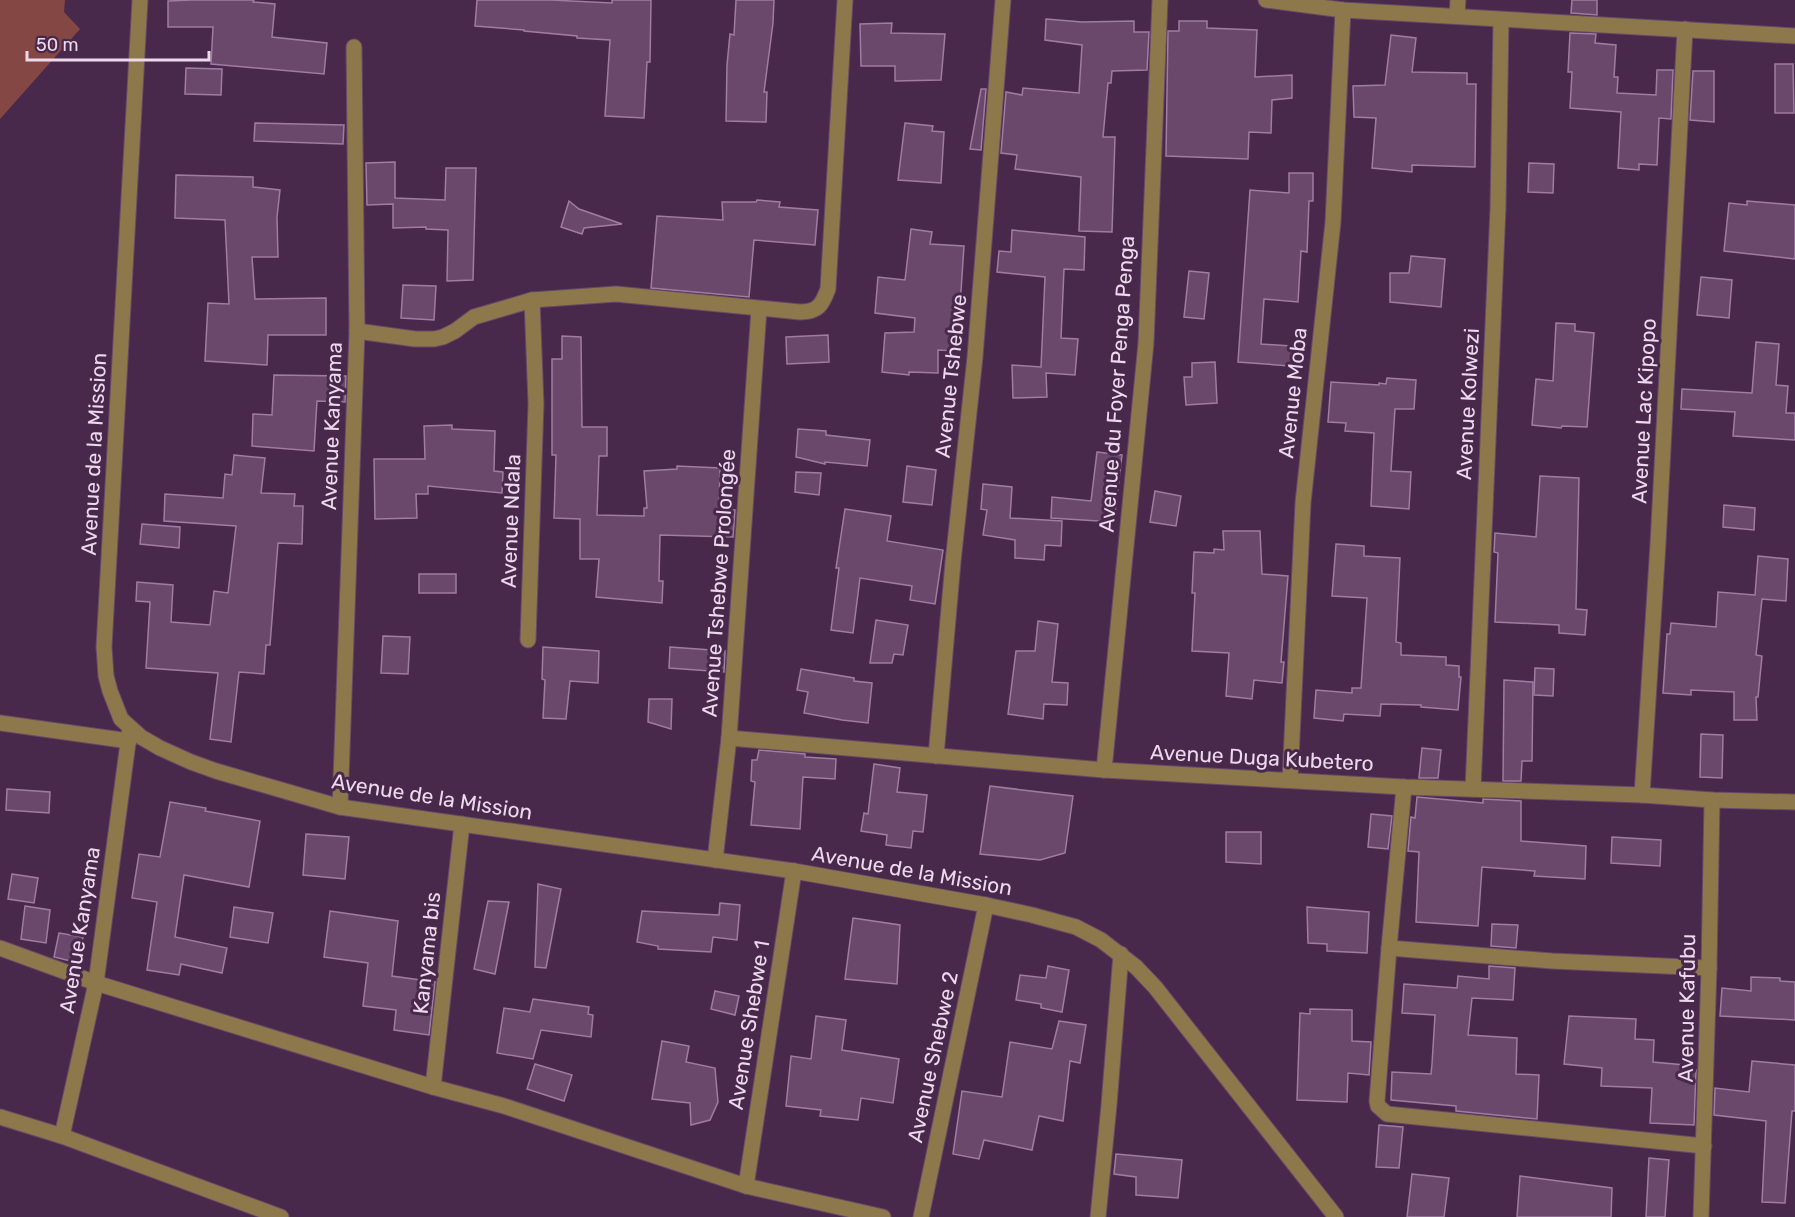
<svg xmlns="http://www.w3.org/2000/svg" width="1795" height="1217" viewBox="0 0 1795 1217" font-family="Rubik,sans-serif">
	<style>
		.green { fill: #854743 }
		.building { fill: #6a486c; stroke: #a07ba2; stroke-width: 1.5 }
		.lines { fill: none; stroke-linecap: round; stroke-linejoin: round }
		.minor-casing { stroke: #674968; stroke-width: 17 }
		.minor { stroke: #8d784b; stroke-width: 15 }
		.labels { text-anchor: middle; stroke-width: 6; stroke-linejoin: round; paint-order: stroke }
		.street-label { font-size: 21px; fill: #edd9ee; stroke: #49294b }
	</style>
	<rect width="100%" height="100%" fill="#49294b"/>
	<polygon class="green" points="0,0 65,0 64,12 80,29 0,119"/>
	<g class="building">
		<polygon points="192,0 254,0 253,2 275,4 272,37 327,43 324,74 211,64 213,27 168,27 168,1"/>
		<polygon points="477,0 551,0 612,3 612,0 651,0 650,62 647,62 644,118 605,116 610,40 577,38 577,36 524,31 524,30 475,26"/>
		<polygon points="736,0 774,0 773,23 764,92 767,92 766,122 726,121 727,65 730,34 734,35"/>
		<polygon points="1572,0 1597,0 1597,15 1571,13"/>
		<polygon points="1046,19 1082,22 1134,21 1134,32 1149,32 1147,70 1112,71 1111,83 1108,83 1103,137 1115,137 1112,232 1079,231 1081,177 1015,169 1017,155 1001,153 1006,92 1022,95 1023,88 1079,93 1082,45 1045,40"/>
		<polygon points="1179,21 1207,21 1207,28 1257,30 1255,77 1292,75 1292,98 1272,100 1271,133 1249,132 1248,159 1166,156 1168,31 1179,31"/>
		<polygon points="892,23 891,33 945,34 941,80 895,81 895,66 861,66 860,24"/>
		<polygon points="1570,33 1596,34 1595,43 1616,45 1614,77 1618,77 1617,93 1656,95 1657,70 1673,70 1671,119 1659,118 1657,165 1639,164 1639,170 1618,168 1621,112 1570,108 1572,72 1568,72"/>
		<polygon points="1391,35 1416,38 1412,72 1467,73 1467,84 1476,84 1475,167 1412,165 1412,172 1372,168 1376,118 1354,117 1353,86 1385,85"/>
		<polygon points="1775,64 1793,64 1794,113 1775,113"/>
		<polygon points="186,68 222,69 221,95 185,94"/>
		<polygon points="1693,71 1714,71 1714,122 1690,120"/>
		<polygon points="981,89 986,89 981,150 970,149"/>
		<polygon points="255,123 344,125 343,144 254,141"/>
		<polygon points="905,123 933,126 932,131 944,132 941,183 898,180"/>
		<polygon points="395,162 395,198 445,200 446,168 476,168 473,280 447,281 448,230 426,229 426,227 393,228 393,204 367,205 366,163"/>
		<polygon points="1529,163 1554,164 1553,193 1528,192"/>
		<polygon points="1289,173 1313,173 1313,201 1309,201 1307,252 1301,251 1298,302 1264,299 1261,344 1305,347 1303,367 1238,362 1250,190 1289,193"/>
		<polygon points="176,175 253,177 253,187 280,190 277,217 278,257 252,257 255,299 326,298 326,335 268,335 267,365 205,361 208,303 229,304 225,220 175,218"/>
		<polygon points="757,200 780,202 779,207 818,210 815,245 754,240 749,297 651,288 657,216 723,220 722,202 756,202"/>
		<polygon points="569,201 579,209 622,224 584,228 582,234 561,227"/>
		<polygon points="1747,201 1795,205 1795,259 1724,251 1729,203 1747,205"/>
		<polygon points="911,229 932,232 930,244 964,246 957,351 938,350 938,373 909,372 909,375 882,372 885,333 914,332 915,318 875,313 878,277 905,280"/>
		<polygon points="1012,230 1085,237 1084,270 1064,269 1061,338 1078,339 1075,375 1046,373 1047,397 1013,398 1012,365 1041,367 1045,277 997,272 999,251 1011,252"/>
		<polygon points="1411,256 1445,259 1441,307 1390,302 1390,273 1409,273"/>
		<polygon points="1189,271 1209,273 1204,319 1184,317"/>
		<polygon points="1701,277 1732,280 1729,318 1697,315"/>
		<polygon points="403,285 436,286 434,320 401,318"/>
		<polygon points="1556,323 1575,324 1575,331 1594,333 1587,427 1562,426 1561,428 1532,425 1536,379 1553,381"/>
		<polygon points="828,335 829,362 787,364 786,337"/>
		<polygon points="562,336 581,337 582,427 607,427 607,456 599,456 597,515 644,516 644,508 647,508 644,471 677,469 677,466 720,468 719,509 735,510 733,537 660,535 659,581 663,581 662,603 596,597 599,559 580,559 580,519 554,518 556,455 552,455 552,359 562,359"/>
		<polygon points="1756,342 1779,344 1776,385 1788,386 1786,413 1795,413 1795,440 1733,436 1735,412 1681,409 1682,389 1752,393"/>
		<polygon points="1215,362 1217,403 1186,405 1184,377 1192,377 1192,363"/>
		<polygon points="274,375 346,376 345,402 317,401 314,451 252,446 253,414 272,415"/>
		<polygon points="1387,378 1416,380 1414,409 1395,409 1391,471 1411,472 1409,509 1371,506 1374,433 1345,431 1346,423 1328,422 1331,382 1379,385 1379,383 1386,384"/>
		<polygon points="452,425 452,429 495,431 494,471 503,472 502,493 428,486 428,494 416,494 417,518 375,519 374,459 425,459 424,426"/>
		<polygon points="798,429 826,431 826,435 870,440 867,466 825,462 825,464 796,457"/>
		<polygon points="1097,452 1122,455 1114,522 1051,518 1052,497 1091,501"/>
		<polygon points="234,455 265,458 261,493 295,494 294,506 303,506 302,544 278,543 270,645 266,645 264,674 239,672 231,742 210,739 218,673 146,668 150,602 136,601 137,582 173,585 171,622 210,625 214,591 228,593 236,526 164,521 165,494 223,498 225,474 232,475"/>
		<polygon points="907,466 936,470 932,505 903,502"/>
		<polygon points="796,472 821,473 819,495 795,492"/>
		<polygon points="1540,476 1579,478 1576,609 1587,610 1585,635 1559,633 1559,625 1495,622 1498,553 1494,552 1495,533 1536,537"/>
		<polygon points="983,484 1012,487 1010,518 1062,521 1061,546 1045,545 1044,560 1015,558 1015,540 983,535 987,510 981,509"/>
		<polygon points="1155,491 1181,496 1176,526 1150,522"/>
		<polygon points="1724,505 1755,508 1754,530 1723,527"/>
		<polygon points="845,509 891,516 887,541 943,550 935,604 910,600 912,586 860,578 853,633 831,630 839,568 836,568"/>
		<polygon points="142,524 180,527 179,548 140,544"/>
		<polygon points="1223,531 1260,531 1262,574 1288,576 1281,662 1284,662 1282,683 1254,680 1252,699 1226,696 1229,653 1192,651 1195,593 1192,593 1194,552 1214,553 1214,549 1224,550"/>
		<polygon points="1336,544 1364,546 1364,556 1400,558 1396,642 1401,643 1401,655 1446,657 1446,665 1459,666 1459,677 1461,677 1458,710 1421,707 1421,705 1381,704 1380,716 1344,714 1343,721 1314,718 1316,690 1352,693 1352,688 1361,688 1367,598 1332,596"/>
		<polygon points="1758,556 1788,559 1786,601 1762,599 1756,655 1762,656 1758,697 1756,697 1757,720 1734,720 1734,692 1691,690 1691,695 1663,693 1667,634 1670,634 1671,623 1716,627 1718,592 1755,595"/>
		<rect x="419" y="574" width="37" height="19"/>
		<polygon points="876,620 908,625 903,655 894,654 892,663 870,663"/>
		<polygon points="1038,621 1058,624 1052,682 1068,683 1067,705 1044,704 1043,719 1008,714 1016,651 1035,651"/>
		<polygon points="383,636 410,637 408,674 381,673"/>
		<polygon points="543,647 599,651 598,683 570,681 566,719 543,718 545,680 542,679"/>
		<polygon points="670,647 725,651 724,672 669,668"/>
		<polygon points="1535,668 1554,669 1553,696 1534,695"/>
		<polygon points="801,669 854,678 854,681 872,683 868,723 842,720 804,713 808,692 797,690"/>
		<polygon points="1504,680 1533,682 1532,761 1522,761 1521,781 1503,781"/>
		<polygon points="649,699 672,699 671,729 648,722"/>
		<polygon points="1701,734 1723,735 1722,778 1700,777"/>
		<polygon points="1422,748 1441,750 1438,778 1419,778"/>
		<polygon points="759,750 805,754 805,757 836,759 835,779 803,777 800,829 751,825 755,782 751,781 752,760 757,760"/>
		<polygon points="874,764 900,768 897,792 927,795 923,832 913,831 911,848 886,845 887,835 861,831 864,813 868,814"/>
		<polygon points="990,786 1073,796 1065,853 1040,860 980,854"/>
		<polygon points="7,789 50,792 49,813 6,810"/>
		<polygon points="1417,797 1483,803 1483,799 1521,801 1521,841 1586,846 1585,879 1534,876 1535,871 1482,867 1478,926 1416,922 1419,852 1408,851 1411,817 1415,818"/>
		<polygon points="170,802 206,808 205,811 260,821 249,887 184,875 175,937 227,948 222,973 181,964 179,975 147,970 157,902 132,898 139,854 160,857"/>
		<polygon points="1371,814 1392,816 1388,849 1368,847"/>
		<polygon points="1226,832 1261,832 1261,864 1226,862"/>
		<polygon points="306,834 349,837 345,879 303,875"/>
		<polygon points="1612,837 1661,840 1660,866 1611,863"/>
		<polygon points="12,874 38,878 34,903 8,899"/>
		<polygon points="538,884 561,889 546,968 535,967"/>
		<polygon points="488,901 509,902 495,974 474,969"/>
		<polygon points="720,903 740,905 737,940 713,937 711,952 658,949 658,946 637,942 642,911 719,915"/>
		<polygon points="25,906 50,910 46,943 21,939"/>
		<polygon points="234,907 273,913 268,943 230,937"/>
		<polygon points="1307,907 1369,912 1367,953 1327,951 1327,944 1308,943"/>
		<polygon points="330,911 398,921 392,976 435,982 429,1035 394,1030 396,1010 363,1006 368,963 324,957"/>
		<polygon points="853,918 900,925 897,984 845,979"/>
		<polygon points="1492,924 1518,925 1516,948 1491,946"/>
		<polygon points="59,933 83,937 79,963 54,957"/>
		<polygon points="1048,966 1069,970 1062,1012 1041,1008 1041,1004 1016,1000 1020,975 1046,978"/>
		<polygon points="1489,966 1515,968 1513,1000 1472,998 1468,1035 1517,1038 1516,1074 1539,1075 1537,1119 1456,1111 1456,1106 1391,1100 1392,1072 1431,1074 1432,1064 1435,1015 1402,1013 1404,984 1457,988 1458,976 1489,979"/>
		<polygon points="1751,977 1780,978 1780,981 1795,982 1795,1020 1720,1016 1722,988 1751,991"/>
		<polygon points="715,991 739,996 735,1015 711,1009"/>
		<polygon points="533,999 589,1007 588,1014 593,1015 591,1037 541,1030 533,1059 497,1053 504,1008 530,1012"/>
		<polygon points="1310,1009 1352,1010 1352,1041 1371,1042 1369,1075 1348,1073 1347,1102 1297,1100 1300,1013 1310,1014"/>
		<polygon points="816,1016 846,1020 842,1050 899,1059 893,1103 861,1098 858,1120 820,1116 821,1110 786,1106 791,1056 811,1059"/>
		<polygon points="1569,1016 1636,1019 1635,1039 1654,1040 1653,1062 1685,1065 1684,1070 1696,1070 1694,1125 1650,1123 1652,1088 1601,1086 1602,1068 1564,1064"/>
		<polygon points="1059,1021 1086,1025 1080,1063 1070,1061 1063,1121 1039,1116 1032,1150 984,1140 979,1159 953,1154 962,1091 1002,1097 1010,1042 1052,1049"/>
		<polygon points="662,1041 689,1046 686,1062 715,1068 718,1102 710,1120 691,1125 690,1103 652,1099"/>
		<polygon points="1752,1061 1795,1065 1795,1111 1792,1111 1785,1203 1762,1202 1766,1121 1714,1115 1715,1088 1749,1092"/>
		<polygon points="535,1064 572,1075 564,1101 527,1089"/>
		<polygon points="1379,1125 1403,1127 1399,1168 1376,1167"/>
		<polygon points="1116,1154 1182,1160 1178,1198 1136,1195 1136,1177 1114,1174"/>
		<polygon points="1649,1158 1669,1160 1665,1217 1646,1217"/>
		<polygon points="1412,1174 1449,1178 1444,1217 1407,1217"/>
		<polygon points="1520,1176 1612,1188 1611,1217 1517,1217"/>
	</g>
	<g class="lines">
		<g class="minor-casing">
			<g id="minor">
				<polyline points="140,0 104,647 106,676 110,691 121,719 141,737 160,748 191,762 216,771 340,807 794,871 986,905 1032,915 1076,927 1101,940 1136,967 1155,987 1336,1217"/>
				<polyline points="1266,0 1343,10 1795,36"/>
				<polyline points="1457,15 1458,0"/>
				<path d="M357 331 415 339H434L443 337 455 331 474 317 532 300 616 294 800 312C818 312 822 305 828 289L845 0"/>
				<polyline points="528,640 536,404 532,300"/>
				<polyline points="0,723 129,741"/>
				<polyline points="729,738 1104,770 1404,787 1642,795 1712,800 1795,802"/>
				<polyline points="936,756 953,562 975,357 1003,0"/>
				<polyline points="1104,770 1146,343 1160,0"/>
				<polyline points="1290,780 1303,503 1333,222 1343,10"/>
				<polyline points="1404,787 1389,948 1377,1101 1378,1106 1387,1114 1704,1146"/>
				<polyline points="1473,789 1498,208 1501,20"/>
				<polyline points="1642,795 1658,544 1685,29"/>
				<polyline points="340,807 357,331 354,47"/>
				<polyline points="715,860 729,738 759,309"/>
				<polyline points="0,948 96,983 433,1087 504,1106 746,1186 883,1217"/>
				<polyline points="1389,948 1552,961 1709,968"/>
				<polyline points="433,1087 462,824"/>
				<polyline points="0,1117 62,1136 281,1217"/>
				<polyline points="62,1136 96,983 130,728"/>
				<polyline points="746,1186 794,871"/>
				<polyline points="921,1217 986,905"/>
				<polyline points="1098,1217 1109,1105 1121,954"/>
				<polyline points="1701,1217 1709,968 1712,800"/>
			</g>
		</g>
		<use href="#minor" class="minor"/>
	</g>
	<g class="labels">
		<g class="street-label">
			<text transform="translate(951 376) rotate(-84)" y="7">Avenue Tshebwe</text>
			<text transform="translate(1117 384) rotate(-86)" y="7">Avenue du Foyer Penga Penga</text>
			<text transform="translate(1293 393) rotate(-84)" y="7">Avenue Moba</text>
			<text transform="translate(1468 404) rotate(-87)" y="7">Avenue Kolwezi</text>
			<text transform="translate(1644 411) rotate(-87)" y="7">Avenue Lac Kipopo</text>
			<text transform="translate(332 426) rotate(-88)" y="7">Avenue Kanyama</text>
			<text transform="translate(94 454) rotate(-87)" y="7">Avenue de la Mission</text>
			<text transform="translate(511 521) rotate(-88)" y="7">Avenue Ndala</text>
			<text transform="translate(719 583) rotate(-86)" y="7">Avenue Tshebwe Prolongée</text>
			<text transform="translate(1262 758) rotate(3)" y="7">Avenue Duga Kubetero</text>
			<text transform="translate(432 797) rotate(9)" y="7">Avenue de la Mission</text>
			<text transform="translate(912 871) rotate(10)" y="7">Avenue de la Mission</text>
			<text transform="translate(80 930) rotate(-81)" y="7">Avenue Kanyama</text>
			<text transform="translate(427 953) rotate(-84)" y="7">Kanyama bis</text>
			<text transform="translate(1687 1008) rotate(-89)" y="7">Avenue Kafubu</text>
			<text transform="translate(749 1025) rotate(-81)" y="7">Avenue Shebwe 1</text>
			<text transform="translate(933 1057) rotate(-78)" y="7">Avenue Shebwe 2</text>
		</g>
	</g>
	<path d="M27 51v9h182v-9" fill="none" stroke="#edd9ee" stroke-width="3"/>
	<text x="36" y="51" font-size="18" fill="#edd9ee" stroke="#49294b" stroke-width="4.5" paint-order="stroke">50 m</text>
</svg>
